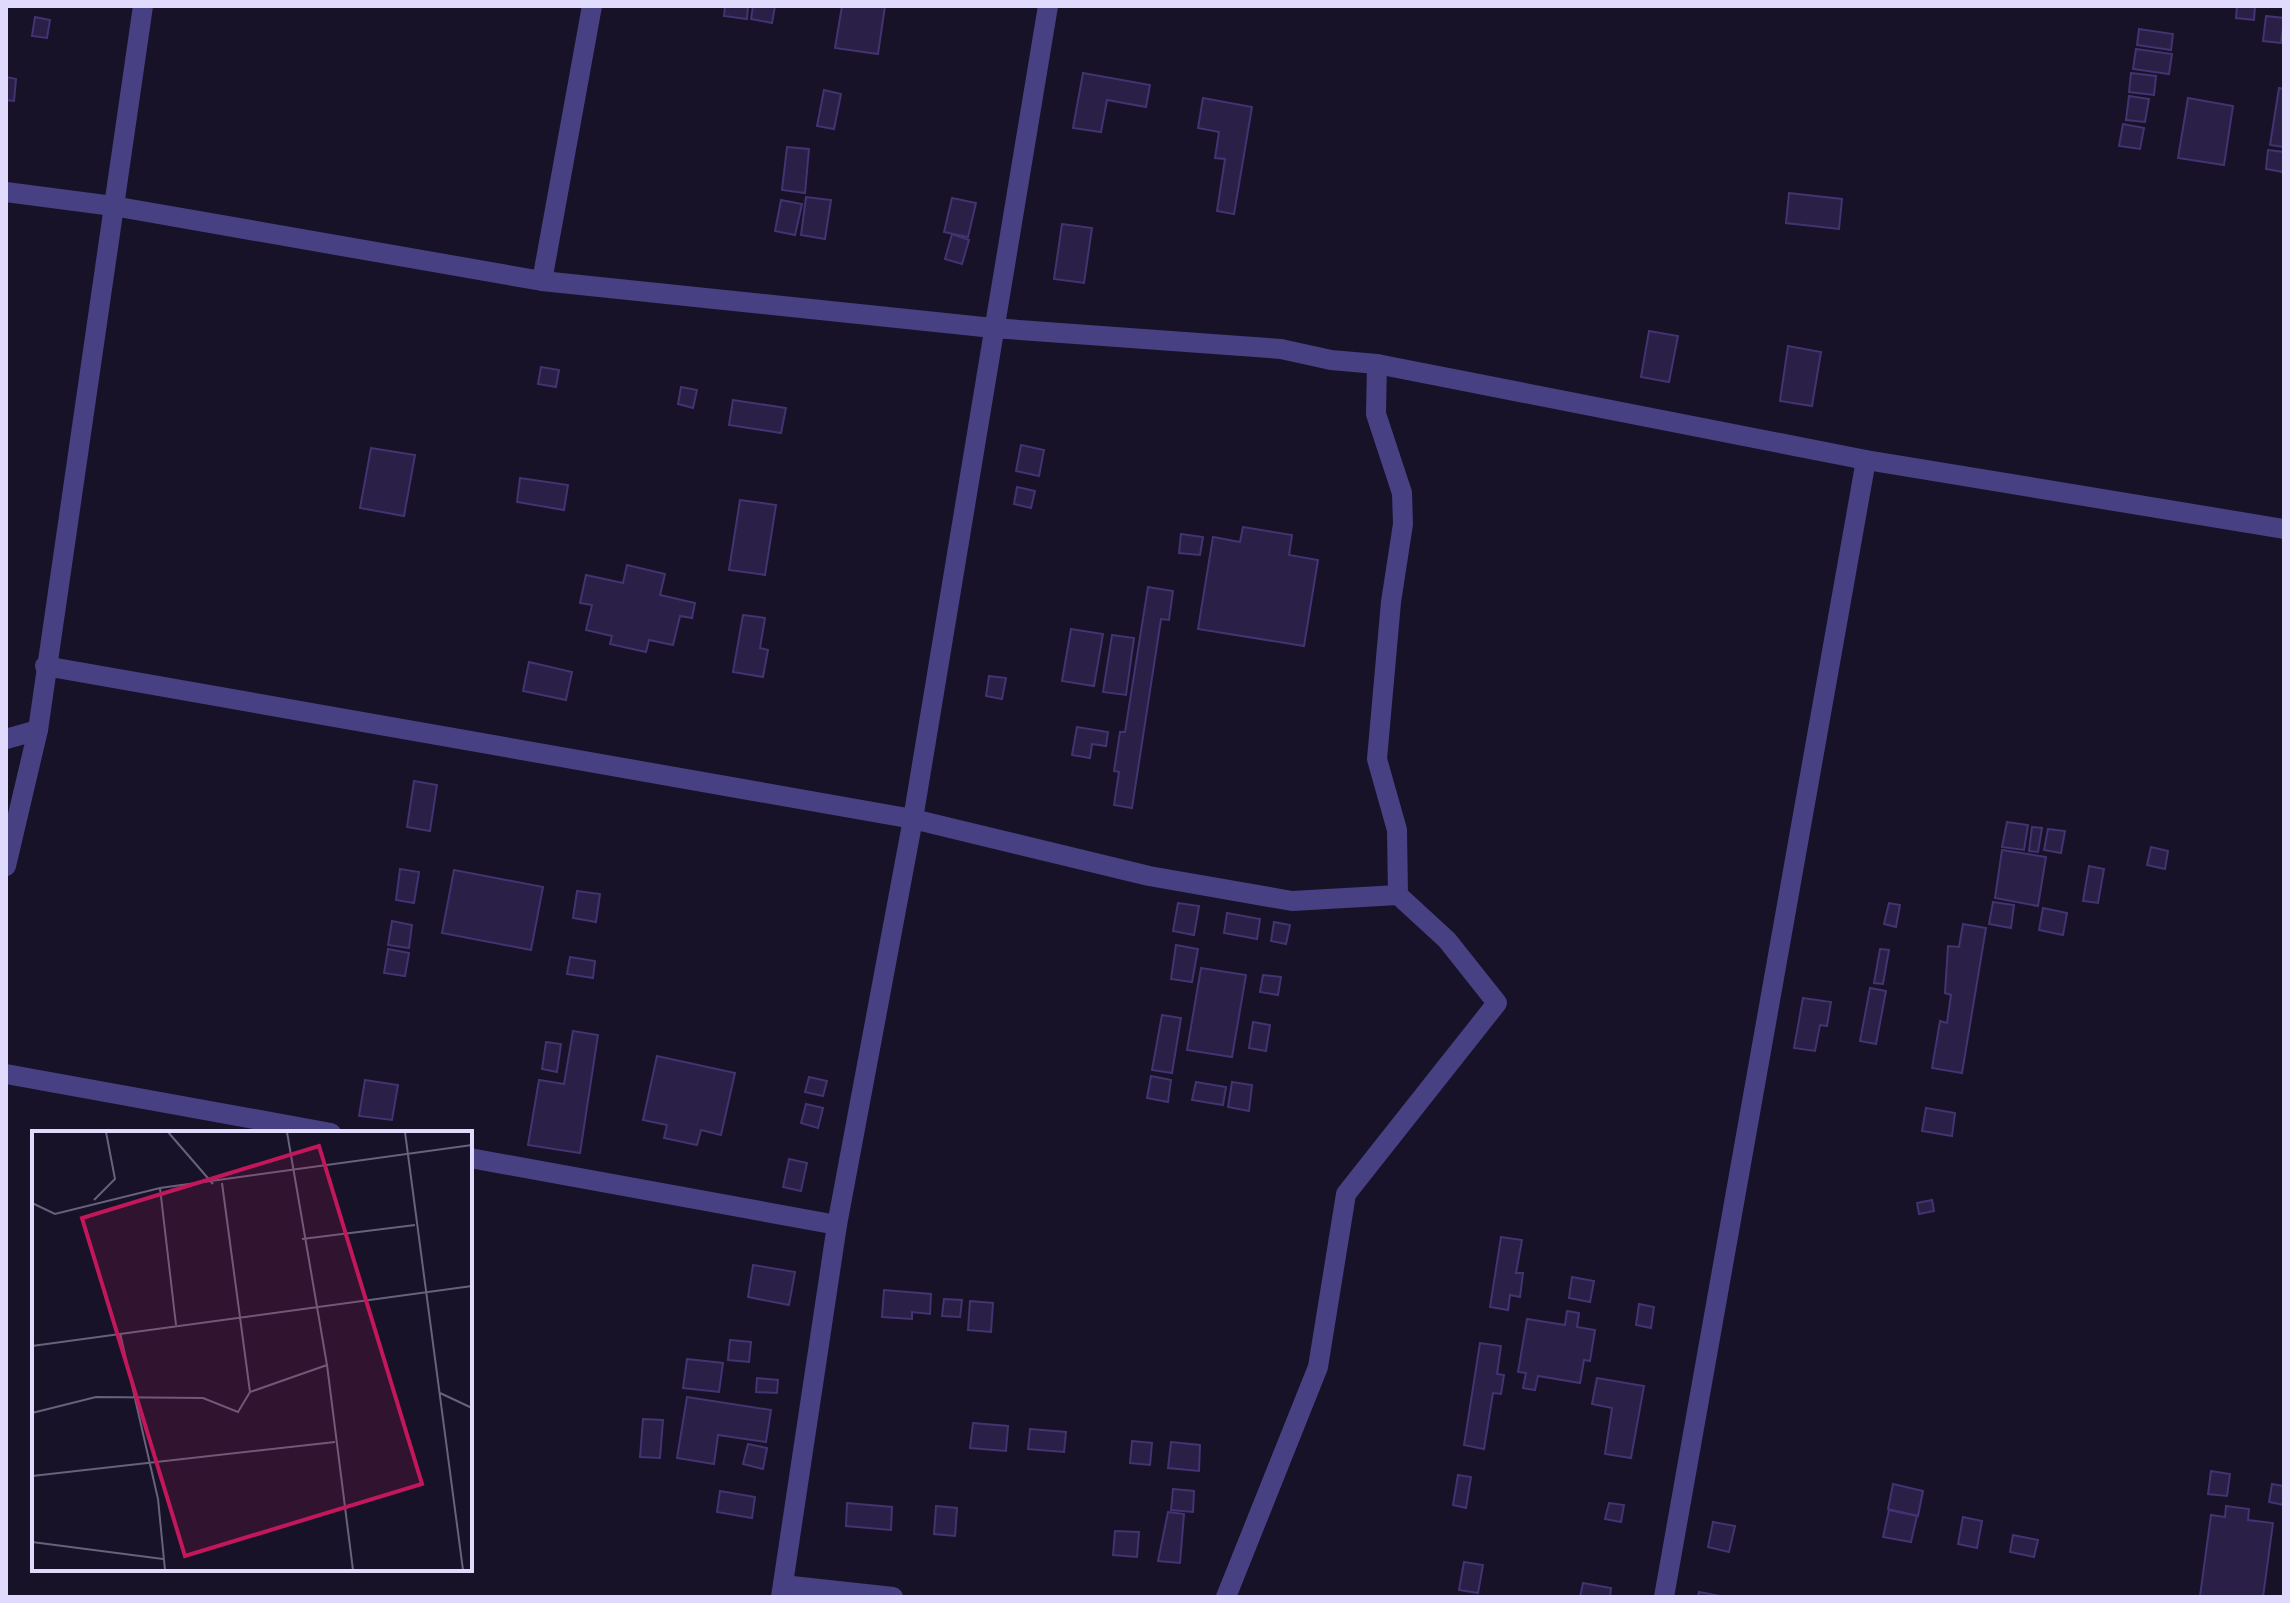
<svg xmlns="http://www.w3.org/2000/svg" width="2290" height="1603" viewBox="0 0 2290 1603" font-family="Mulish,sans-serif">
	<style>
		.building { fill: #291f47; stroke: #433371; stroke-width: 2 }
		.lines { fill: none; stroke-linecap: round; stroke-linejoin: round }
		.minor { stroke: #474083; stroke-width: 20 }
		.inset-road { fill: none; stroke: #67627c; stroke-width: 2 }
		.view { fill: #c2185b; fill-opacity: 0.15; stroke: #c2185b; stroke-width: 4 }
		.inset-edge { fill: none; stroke: #e0dafc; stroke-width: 4 }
	</style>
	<rect width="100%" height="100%" fill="#171227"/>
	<g class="building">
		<polygon points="725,6 748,6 747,19 724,16"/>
		<polygon points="753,6 775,6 772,23 751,19"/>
		<polygon points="842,6 885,6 878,54 835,48"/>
		<polygon points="2237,6 2255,6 2254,20 2236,18"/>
		<polygon points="2266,16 2284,18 2281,43 2263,41"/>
		<polygon points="35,17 50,20 47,38 32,36"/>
		<polygon points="2139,29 2173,34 2171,50 2137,45"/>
		<polygon points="2136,49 2172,54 2169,74 2133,69"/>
		<polygon points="1083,73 1150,85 1146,107 1107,100 1101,132 1073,128"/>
		<polygon points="2131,73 2156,76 2154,95 2129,92"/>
		<polygon points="6,77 16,79 14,101 6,100"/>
		<polygon points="2279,88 2284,89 2284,147 2270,145"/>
		<polygon points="824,90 841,94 834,129 817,126"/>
		<polygon points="2129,96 2149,99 2145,122 2126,120"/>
		<polygon points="1203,98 1252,107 1234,214 1217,211 1225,159 1215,158 1219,132 1198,128"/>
		<polygon points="2188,98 2233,106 2224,165 2178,158"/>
		<polygon points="2123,124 2144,128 2140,149 2119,146"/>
		<polygon points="787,147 809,149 805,193 782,190"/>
		<polygon points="2268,150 2284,152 2283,172 2266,169"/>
		<polygon points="1789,193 1842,199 1839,229 1786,223"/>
		<polygon points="806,197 831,200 825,239 801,235"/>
		<polygon points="952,198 976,203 968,237 944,232"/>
		<polygon points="781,200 802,204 795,235 775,231"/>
		<polygon points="1062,224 1092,228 1084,283 1054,279"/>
		<polygon points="952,234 969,240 962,264 945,259"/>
		<polygon points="1649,331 1678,336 1669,382 1641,377"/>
		<polygon points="1788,346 1821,352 1812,406 1780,401"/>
		<polygon points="541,367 559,370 556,387 538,384"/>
		<polygon points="681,387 697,390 693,408 678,404"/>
		<polygon points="733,400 786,408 781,433 729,425"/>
		<polygon points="1021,445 1044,450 1039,476 1016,471"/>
		<polygon points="371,448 415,455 404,516 360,508"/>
		<polygon points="520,478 568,485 564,510 517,502"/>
		<polygon points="1017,487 1035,491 1031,508 1014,504"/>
		<polygon points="740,500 776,505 765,575 729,570"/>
		<polygon points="1243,527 1292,535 1289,555 1318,560 1304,646 1198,629 1213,537 1240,542"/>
		<polygon points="1181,534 1203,537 1200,555 1179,553"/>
		<polygon points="627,565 665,574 660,595 695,603 692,618 680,616 673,645 649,640 646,652 610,644 612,636 586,630 592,605 580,603 586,575 623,583"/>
		<polygon points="1148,587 1173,591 1169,620 1161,619 1132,808 1114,805 1119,772 1114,771 1120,732 1125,732"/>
		<polygon points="743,615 765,618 760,648 768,650 763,677 733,672"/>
		<polygon points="1071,629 1103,634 1094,686 1062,681"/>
		<polygon points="1112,635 1134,638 1126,695 1103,692"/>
		<polygon points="529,662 572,672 566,700 523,691"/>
		<polygon points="989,676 1006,678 1002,699 986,696"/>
		<polygon points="1077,727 1108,732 1106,746 1092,744 1090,758 1072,755"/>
		<polygon points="414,781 437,785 430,831 407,827"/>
		<polygon points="2007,822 2028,825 2024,850 2002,847"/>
		<polygon points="2032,827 2042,828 2038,852 2029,851"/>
		<polygon points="2048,829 2065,831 2061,853 2044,850"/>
		<polygon points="2151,847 2168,851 2165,869 2147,865"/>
		<polygon points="2002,850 2046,857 2038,906 1995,898"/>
		<polygon points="2089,866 2104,869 2098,903 2083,901"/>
		<polygon points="400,869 419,872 414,903 396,900"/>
		<polygon points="454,870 543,887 531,950 442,933"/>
		<polygon points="577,891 600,894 596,922 573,918"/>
		<polygon points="1993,902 2014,905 2011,928 1989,924"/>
		<polygon points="1178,903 1199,906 1194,935 1173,931"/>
		<polygon points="1889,903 1900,905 1896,927 1884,924"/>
		<polygon points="2043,908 2067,913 2063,935 2039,930"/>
		<polygon points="1227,913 1260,919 1257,939 1224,933"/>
		<polygon points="392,921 412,925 409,948 388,945"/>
		<polygon points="1274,922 1290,925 1286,944 1271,941"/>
		<polygon points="1963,924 1986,928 1962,1073 1932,1068 1940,1021 1947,1023 1951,995 1945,993 1948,946 1959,947"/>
		<polygon points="1176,945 1198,949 1192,982 1171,979"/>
		<polygon points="388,949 409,953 405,976 384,973"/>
		<polygon points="1880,949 1889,950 1883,984 1874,983"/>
		<polygon points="570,957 595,961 593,978 567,974"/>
		<polygon points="1201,968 1246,975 1232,1057 1187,1050"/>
		<polygon points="1263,975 1281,977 1278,995 1260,992"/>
		<polygon points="1870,988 1886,991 1876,1044 1860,1041"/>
		<polygon points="1803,998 1831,1002 1827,1026 1820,1025 1815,1051 1794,1048"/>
		<polygon points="1162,1015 1181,1018 1172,1073 1152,1070"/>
		<polygon points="1253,1022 1270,1025 1266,1051 1249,1048"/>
		<polygon points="573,1031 598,1035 580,1153 528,1145 539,1080 564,1084"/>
		<polygon points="546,1042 561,1044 557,1072 542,1069"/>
		<polygon points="657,1056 735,1073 721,1135 701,1130 697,1145 664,1138 667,1125 643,1120"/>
		<polygon points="1151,1076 1171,1080 1168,1102 1147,1098"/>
		<polygon points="809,1077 827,1081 823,1096 805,1092"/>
		<polygon points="365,1080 398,1085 392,1120 359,1116"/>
		<polygon points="1196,1082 1226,1087 1223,1105 1192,1100"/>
		<polygon points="1232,1082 1252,1085 1249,1111 1228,1107"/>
		<polygon points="806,1104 823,1108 818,1128 801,1123"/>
		<polygon points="1926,1108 1955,1113 1952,1136 1922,1131"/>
		<polygon points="789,1159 807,1163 801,1191 783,1187"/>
		<polygon points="1932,1200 1934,1211 1919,1214 1917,1203"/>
		<polygon points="1501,1237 1522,1240 1516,1273 1523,1273 1520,1297 1510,1295 1508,1310 1490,1307"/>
		<polygon points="753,1265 795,1272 789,1305 748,1297"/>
		<polygon points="1572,1277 1594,1281 1590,1302 1569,1298"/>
		<polygon points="884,1290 931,1294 930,1314 912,1312 912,1319 882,1317"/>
		<polygon points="944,1299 962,1300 960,1317 942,1316"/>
		<polygon points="970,1301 993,1303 991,1332 968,1330"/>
		<polygon points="1639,1304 1654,1307 1651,1328 1636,1325"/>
		<polygon points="1567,1311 1579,1313 1577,1327 1595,1330 1590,1361 1584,1360 1580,1383 1538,1376 1535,1390 1523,1388 1526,1373 1518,1372 1527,1319 1565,1325"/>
		<polygon points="730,1340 751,1342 749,1362 728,1360"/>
		<polygon points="1480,1343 1501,1346 1497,1374 1504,1375 1501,1394 1493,1393 1484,1449 1464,1445"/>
		<polygon points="687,1359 723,1363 719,1392 683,1388"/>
		<polygon points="757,1378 778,1380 777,1393 756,1392"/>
		<polygon points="1597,1378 1644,1386 1631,1458 1605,1454 1612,1408 1592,1404"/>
		<polygon points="687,1397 771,1410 766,1442 718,1435 714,1464 677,1458"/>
		<polygon points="643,1419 663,1420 660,1458 640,1457"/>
		<polygon points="973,1423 1008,1426 1006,1451 970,1448"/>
		<polygon points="1030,1429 1066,1432 1064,1452 1028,1449"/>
		<polygon points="1132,1441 1152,1443 1150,1465 1130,1463"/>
		<polygon points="1171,1442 1200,1445 1199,1471 1168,1468"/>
		<polygon points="748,1444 767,1448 763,1469 743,1464"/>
		<polygon points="2211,1471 2230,1474 2227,1496 2208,1494"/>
		<polygon points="1458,1475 1471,1477 1466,1508 1453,1505"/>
		<polygon points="1893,1484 1923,1491 1918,1516 1888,1509"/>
		<polygon points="2272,1484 2284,1486 2284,1505 2269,1502"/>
		<polygon points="1173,1489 1194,1491 1193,1512 1171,1510"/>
		<polygon points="720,1491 755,1497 752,1518 717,1512"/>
		<polygon points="847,1503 892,1507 891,1530 846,1526"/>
		<polygon points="1609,1503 1624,1505 1621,1522 1605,1519"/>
		<polygon points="936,1506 957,1508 955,1536 934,1534"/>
		<polygon points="2226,1506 2249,1509 2248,1520 2273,1523 2263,1597 2200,1596 2211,1515 2225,1517"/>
		<polygon points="1889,1510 1917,1516 1911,1542 1883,1537"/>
		<polygon points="1168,1512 1184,1514 1180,1563 1158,1561"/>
		<polygon points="1963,1517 1982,1521 1977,1548 1958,1544"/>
		<polygon points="1713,1522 1735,1526 1729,1552 1708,1547"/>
		<polygon points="1115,1531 1139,1532 1137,1557 1113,1555"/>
		<polygon points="2013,1535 2038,1540 2034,1557 2010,1552"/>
		<polygon points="1464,1562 1483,1565 1478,1593 1459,1590"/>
		<polygon points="1583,1583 1611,1588 1610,1597 1580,1597"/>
		<polygon points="1699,1592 1721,1596 1721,1597 1698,1597"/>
	</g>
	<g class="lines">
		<g class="minor">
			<polyline points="6,192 113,206 542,281 993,328 1281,349 1331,360 1377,364 1376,414 1402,493 1403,524 1391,602 1377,759 1397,830 1398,895"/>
			<polyline points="542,281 592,6"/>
			<polyline points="1377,364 1866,460 2284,529"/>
			<polyline points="45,666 913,819 1149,876 1292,901 1398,895 1447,940 1497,1003 1346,1194 1318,1367 1226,1597"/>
			<polyline points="6,739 38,730"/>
			<polyline points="6,866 38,730 143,6"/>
			<polyline points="6,1074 331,1133"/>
			<polyline points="470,1158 837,1225"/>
			<polyline points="783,1585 893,1597"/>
			<polyline points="781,1597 837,1225 913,819 1048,6"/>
			<polyline points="1664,1597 1866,460"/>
		</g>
	</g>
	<g transform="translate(32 1131)">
		<rect width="440" height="440" fill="#171227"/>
		<path class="inset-road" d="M136 1 181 53M373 1 431 439M190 52 218 261M128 57 144 194M62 69 83 48 74 1M0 72 23 83 128 57 440 14M270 108 383 94M88 202 126 368 133 439M0 215 440 155M295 234 321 439M408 262 440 277M0 282 64 266 171 267 206 281 218 261 295 234 255 1M0 345 303 311M0 411 131 428"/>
		<path class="view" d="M287 15 390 353 153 425 50 87Z"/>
		<rect width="440" height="440" class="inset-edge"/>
	</g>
	<rect width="2290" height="1603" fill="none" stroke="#e0dafc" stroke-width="16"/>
</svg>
